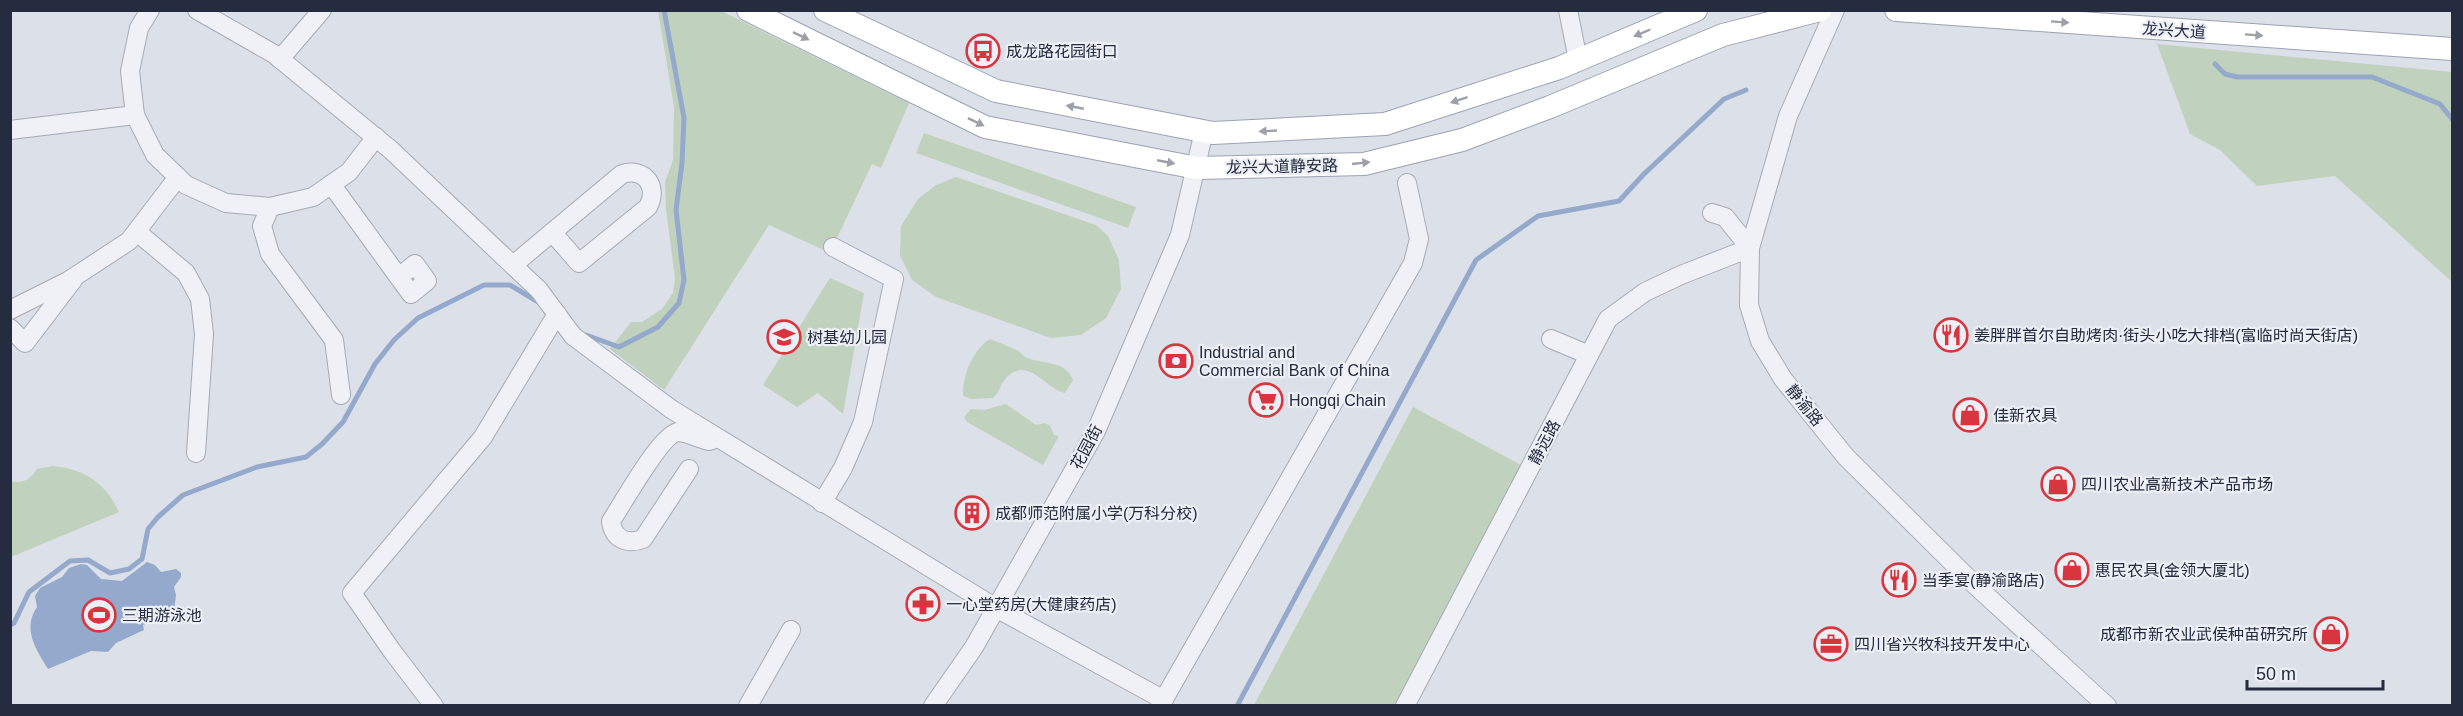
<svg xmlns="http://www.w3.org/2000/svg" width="2463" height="716" viewBox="0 0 2463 716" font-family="Arial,'Noto Sans SC',sans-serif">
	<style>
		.green { fill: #c0d2bd }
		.water { fill: #94a9cb }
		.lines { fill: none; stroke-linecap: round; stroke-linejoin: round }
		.stream { stroke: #94a9cb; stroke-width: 5 }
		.minor-casing { stroke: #a5aab5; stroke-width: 20 }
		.major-casing { stroke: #9ba2b4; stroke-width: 24 }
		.minor { stroke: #eff1f6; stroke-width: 18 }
		.major { stroke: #fff; stroke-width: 22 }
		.oneway { fill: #9da0a9 }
		.labels { text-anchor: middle; stroke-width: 4.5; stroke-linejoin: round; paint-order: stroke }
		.street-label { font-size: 16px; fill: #252c3f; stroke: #eceff5 }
		.poi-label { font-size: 16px; fill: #252c3f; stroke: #eceff5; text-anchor: start }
	</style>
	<rect width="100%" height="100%" fill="#dce0e8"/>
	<g class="green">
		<polygon points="658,11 721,11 909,103 881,168 872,164 830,253 769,225 664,390 610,349 631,322 642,322 662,309 673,293 675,278 666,210 665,182 673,160 674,107"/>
		<polygon points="2157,44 2452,72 2452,282 2335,176 2257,186 2220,150 2190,134"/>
		<polygon points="924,133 1136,207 1128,228 916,153"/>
		<polygon points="956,177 1096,225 1108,236 1119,260 1121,289 1106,318 1081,335 1051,338 936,297 912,280 900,255 901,226 918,199 936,185"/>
		<polygon points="830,278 864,293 843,414 818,393 797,407 763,385"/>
		<path d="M990 339C995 341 1013 348 1017 350 1021 352 1023 357 1028 358 1045 365 1065 360 1073 380L1065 393C1047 390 1030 358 1009 375 1001 381 1001 390 993 398L971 399 963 396C962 377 973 349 990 339Z"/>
		<polygon points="1006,404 1036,425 1045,423 1050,426 1054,435 1059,436 1043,465 967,422 964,417 971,409 984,410"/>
		<polygon points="1413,407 1521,465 1395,705 1254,705"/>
		<path d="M53 466C84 469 106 483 119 512L11 557V481C23 484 31 479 37 469Z"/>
	</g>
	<path class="water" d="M147 562 155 565 161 572 176 569 181 573V577L174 587 176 595 174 610 143 625 144 630 116 643 108 652 91 651 48 669C36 649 22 629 37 607L35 596 40 588 62 577 69 568 81 564 87 565 101 579 122 581Z"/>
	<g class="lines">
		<g class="stream">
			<polyline points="2215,64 2225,74 2237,77 2372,77 2440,104 2452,119"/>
			<polyline points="586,335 619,347 658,327 679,303 684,280 676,210 682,163 684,118 664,10"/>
			<polyline points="10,625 14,623 29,592 70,561 88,560 110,573 129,569 142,559 148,529 158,517 183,495 257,467 306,457 322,444 343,422 375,364 394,340 418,318 484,285 510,285 540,303"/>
			<polyline points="1237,706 1476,260 1538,216 1619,201 1644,174 1724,99 1746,90"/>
		</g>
		<g class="minor-casing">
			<g id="minor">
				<polyline points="150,10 139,28 130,71 135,115 155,155 186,185 226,203 270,207 313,197 349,172 376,137"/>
				<polyline points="197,10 274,54 391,150 539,290 573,336 671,409 996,608 1164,700"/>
				<polyline points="1568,10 1578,60"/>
				<polyline points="1835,10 1788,116 1750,248 1749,305 1760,341 1783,379 1846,457 1976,586 2107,706"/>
				<polyline points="280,59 322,10"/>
				<polyline points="10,130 135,115"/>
				<polyline points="331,184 411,294 427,281 415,264 399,277"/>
				<polyline points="270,207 262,226 270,254 334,340 341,395"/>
				<polyline points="137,232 186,273 200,299 204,334 196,453"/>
				<path d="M513 265 622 174C645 167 659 187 648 207L579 263 552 232"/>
				<polyline points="10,310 68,281 129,241 178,177"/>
				<polyline points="10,328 25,343 73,280"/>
				<polyline points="1551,339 1589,355"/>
				<path d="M689 469 643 539C627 545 613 539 611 521 622 505 661 434 678 432 686 432 700 439 709 441L712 440"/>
				<polyline points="822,503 843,468 863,422 894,279 833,247"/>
				<polyline points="434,706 392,651 352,593 483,437 557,314"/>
				<polyline points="748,706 791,630"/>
				<polyline points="933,706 974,647 1096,431 1180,235 1204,131"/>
				<polyline points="1160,706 1413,263 1419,239 1407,183"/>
				<polyline points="1405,706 1608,319 1645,292 1681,275 1750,248 1725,217 1712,213"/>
			</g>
		</g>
		<g class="major-casing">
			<g id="major">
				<polyline points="748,10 985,127 1197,168 1364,164 1462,140 1550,107 1723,35 1820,10"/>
				<polyline points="825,10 996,91 1213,133 1385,124 1559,68 1696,10"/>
				<polyline points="1896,10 2452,49"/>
			</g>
		</g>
		<use href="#minor" class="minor"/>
		<use href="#major" class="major"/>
	</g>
	<defs><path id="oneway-solid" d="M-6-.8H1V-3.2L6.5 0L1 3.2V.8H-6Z" transform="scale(1.5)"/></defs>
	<g class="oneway">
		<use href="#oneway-solid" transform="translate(2060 22) rotate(4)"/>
		<use href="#oneway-solid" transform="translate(1642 33) rotate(157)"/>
		<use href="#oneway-solid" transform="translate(2254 35) rotate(4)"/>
		<use href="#oneway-solid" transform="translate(801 36) rotate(26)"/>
		<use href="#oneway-solid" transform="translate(1459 100) rotate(162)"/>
		<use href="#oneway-solid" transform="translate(1075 107) rotate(-169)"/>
		<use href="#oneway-solid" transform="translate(976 122) rotate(26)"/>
		<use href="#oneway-solid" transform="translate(1268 131) rotate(177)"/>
		<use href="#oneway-solid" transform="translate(1166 162) rotate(11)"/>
		<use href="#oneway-solid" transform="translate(1361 163) rotate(-6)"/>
	</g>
	<defs>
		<g id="bus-ring" transform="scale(1.725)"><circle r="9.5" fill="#eceff5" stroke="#d9353e" stroke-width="1.5"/><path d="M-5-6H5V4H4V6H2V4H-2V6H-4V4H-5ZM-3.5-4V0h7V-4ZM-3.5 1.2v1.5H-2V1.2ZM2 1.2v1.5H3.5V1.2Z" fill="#d9353e"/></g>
		<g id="restaurant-ring" transform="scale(1.725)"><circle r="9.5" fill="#eceff5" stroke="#d9353e" stroke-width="1.5"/><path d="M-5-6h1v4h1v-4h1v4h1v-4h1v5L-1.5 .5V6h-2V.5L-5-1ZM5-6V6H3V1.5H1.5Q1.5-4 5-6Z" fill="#d9353e"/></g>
		<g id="school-ring" transform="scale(1.725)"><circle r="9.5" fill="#eceff5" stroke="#d9353e" stroke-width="1.5"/><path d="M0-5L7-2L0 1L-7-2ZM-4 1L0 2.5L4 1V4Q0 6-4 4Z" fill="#d9353e"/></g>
		<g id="bank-ring" transform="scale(1.725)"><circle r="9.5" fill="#eceff5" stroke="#d9353e" stroke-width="1.5"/><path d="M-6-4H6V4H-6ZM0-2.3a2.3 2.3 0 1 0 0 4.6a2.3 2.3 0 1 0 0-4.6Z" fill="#d9353e"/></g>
		<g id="supermarket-ring" transform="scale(1.725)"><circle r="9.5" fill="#eceff5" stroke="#d9353e" stroke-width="1.5"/><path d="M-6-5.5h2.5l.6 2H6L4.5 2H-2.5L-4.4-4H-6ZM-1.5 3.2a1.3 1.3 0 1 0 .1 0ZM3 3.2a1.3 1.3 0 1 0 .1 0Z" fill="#d9353e"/></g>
		<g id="shop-ring" transform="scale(1.725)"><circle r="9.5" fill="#eceff5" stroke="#d9353e" stroke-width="1.5"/><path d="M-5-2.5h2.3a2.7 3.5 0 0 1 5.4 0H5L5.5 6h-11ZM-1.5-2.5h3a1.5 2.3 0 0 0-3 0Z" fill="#d9353e"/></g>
		<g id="building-ring" transform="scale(1.725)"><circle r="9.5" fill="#eceff5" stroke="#d9353e" stroke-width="1.5"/><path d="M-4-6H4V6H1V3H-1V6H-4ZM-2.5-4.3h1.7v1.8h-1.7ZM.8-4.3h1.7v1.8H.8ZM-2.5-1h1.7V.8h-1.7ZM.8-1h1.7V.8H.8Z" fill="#d9353e"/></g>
		<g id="pharmacy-ring" transform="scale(1.725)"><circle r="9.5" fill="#eceff5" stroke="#d9353e" stroke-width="1.5"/><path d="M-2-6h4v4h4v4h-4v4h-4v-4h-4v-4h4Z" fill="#d9353e"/></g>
		<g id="stadium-ring" transform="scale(1.725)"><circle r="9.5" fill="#eceff5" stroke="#d9353e" stroke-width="1.5"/><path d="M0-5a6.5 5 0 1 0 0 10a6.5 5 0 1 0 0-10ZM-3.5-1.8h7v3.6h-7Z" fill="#d9353e"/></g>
		<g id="office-ring" transform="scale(1.725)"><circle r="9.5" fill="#eceff5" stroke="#d9353e" stroke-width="1.5"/><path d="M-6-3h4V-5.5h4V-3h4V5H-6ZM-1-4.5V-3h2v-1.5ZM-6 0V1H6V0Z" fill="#d9353e"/></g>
	</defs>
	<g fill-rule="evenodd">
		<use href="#bus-ring" x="983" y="51"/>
		<use href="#restaurant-ring" x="1951" y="335"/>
		<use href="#school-ring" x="784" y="337"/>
		<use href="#bank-ring" x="1176" y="361"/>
		<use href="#supermarket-ring" x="1266" y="400"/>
		<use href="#shop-ring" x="1970" y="415"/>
		<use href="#shop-ring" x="2058" y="484"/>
		<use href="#building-ring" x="972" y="513"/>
		<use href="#shop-ring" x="2072" y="570"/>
		<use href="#restaurant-ring" x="1899" y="580"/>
		<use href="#pharmacy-ring" x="923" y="604"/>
		<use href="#stadium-ring" x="99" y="615"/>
		<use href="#shop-ring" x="2331" y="634"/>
		<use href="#office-ring" x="1831" y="644"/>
	</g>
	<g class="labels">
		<g class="street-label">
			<text transform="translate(2174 30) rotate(4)" y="6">龙兴大道</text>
			<text transform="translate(1282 166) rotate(-1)" y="6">龙兴大道静安路</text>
			<text transform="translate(1805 405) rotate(51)" y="6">静渝路</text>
			<text transform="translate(1544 442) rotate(-62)" y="6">静远路</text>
			<text transform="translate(1086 447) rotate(-62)" y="6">花园街</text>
		</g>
		<g class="poi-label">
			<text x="1006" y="57">成龙路花园街口</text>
			<text x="1974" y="341">姜胖胖首尔自助烤肉·街头小吃大排档(富临时尚天街店)</text>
			<text x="807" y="343">树基幼儿园</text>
			<text x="1199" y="358">Industrial and<tspan x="1199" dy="18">Commercial Bank of China</tspan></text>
			<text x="1289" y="406">Hongqi Chain</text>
			<text x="1993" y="421">佳新农具</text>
			<text x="2081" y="490">四川农业高新技术产品市场</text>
			<text x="995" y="519">成都师范附属小学(万科分校)</text>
			<text x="2095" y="576">惠民农具(金领大厦北)</text>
			<text x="1922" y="586">当季宴(静渝路店)</text>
			<text x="946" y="610">一心堂药房(大健康药店)</text>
			<text x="122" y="621">三期游泳池</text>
			<text x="2308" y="640" text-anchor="end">成都市新农业武侯种苗研究所</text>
			<text x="1854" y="650">四川省兴牧科技开发中心</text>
		</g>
	</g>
	<rect width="2463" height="716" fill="none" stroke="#252c3f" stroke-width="24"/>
	<path d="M2247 680v9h136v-9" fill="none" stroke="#252c3f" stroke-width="3"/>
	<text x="2256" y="680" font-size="18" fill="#252c3f" stroke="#eceff5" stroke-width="4.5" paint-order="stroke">50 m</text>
</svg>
